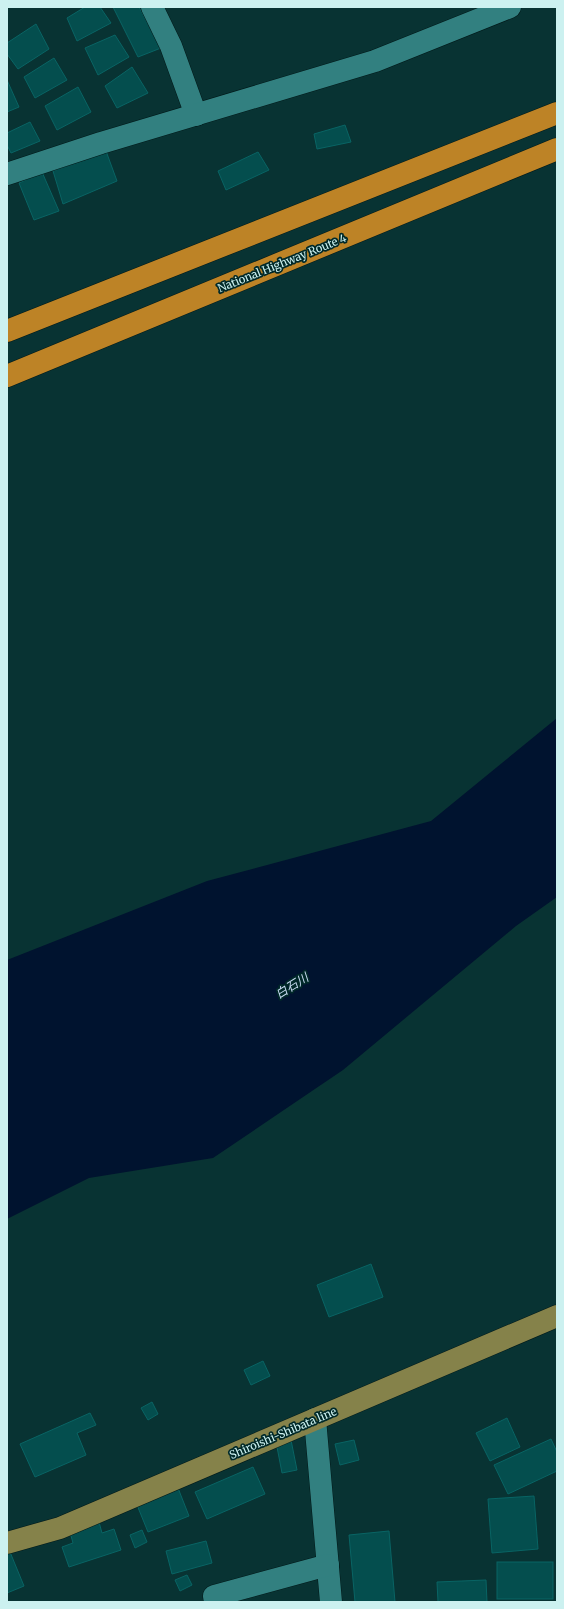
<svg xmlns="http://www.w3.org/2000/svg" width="564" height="1609" viewBox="0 0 564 1609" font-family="Merriweather,'Noto Sans JP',serif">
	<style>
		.water { fill: #00132f }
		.building { fill: #044e4e; stroke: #096464 }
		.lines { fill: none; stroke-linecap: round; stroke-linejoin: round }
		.minor-casing { stroke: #021919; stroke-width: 23 }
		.major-casing { stroke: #021919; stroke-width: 23 }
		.highway-casing { stroke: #021919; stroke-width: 23 }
		.minor { stroke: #328080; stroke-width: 22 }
		.major { stroke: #85824a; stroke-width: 22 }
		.highway { stroke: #bd8326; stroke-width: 22 }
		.labels { text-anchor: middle; stroke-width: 3.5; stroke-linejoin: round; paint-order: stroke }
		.street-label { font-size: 11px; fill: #ccf1f0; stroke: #002929 }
		.water-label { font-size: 12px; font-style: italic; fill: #c9dcf3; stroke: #002929 }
	</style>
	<rect width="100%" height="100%" fill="#083333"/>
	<polygon class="water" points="557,718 557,897 516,926 343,1070 213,1158 89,1178 7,1219 7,960 207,881 431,821"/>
	<g class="building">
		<polygon points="85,7 100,7 111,23 77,41 67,18"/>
		<polygon points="113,7 139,7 161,48 138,57"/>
		<polygon points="36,24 49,49 18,69 7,54 7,43"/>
		<polygon points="115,35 129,57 98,75 85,48"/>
		<polygon points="54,58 67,80 35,98 24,77"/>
		<polygon points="132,67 148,93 117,108 105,86"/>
		<polygon points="7,80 19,107 7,112"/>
		<polygon points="78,87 91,112 57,130 45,106"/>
		<polygon points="30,122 40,141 11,153 7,145 7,133"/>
		<polygon points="345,125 351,142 317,149 314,134"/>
		<polygon points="106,151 117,181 63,204 53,171"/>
		<polygon points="258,152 269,170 226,190 218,171"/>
		<polygon points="42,172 59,211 34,220 19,183"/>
		<polygon points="371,1264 383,1297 329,1317 317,1285"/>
		<polygon points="263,1361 270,1376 251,1385 244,1370"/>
		<polygon points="152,1402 158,1414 148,1420 141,1408"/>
		<polygon points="90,1413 96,1425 77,1433 86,1455 35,1477 20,1444"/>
		<polygon points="507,1418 520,1447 490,1461 476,1433"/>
		<polygon points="551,1439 557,1452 557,1471 508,1494 494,1465"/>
		<polygon points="291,1440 297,1470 282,1473 277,1447"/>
		<polygon points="354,1440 359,1460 340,1465 335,1444"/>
		<polygon points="253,1467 265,1494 207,1519 195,1492"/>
		<polygon points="178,1488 189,1516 148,1532 137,1505"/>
		<polygon points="534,1496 538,1549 492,1553 488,1499"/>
		<polygon points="99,1522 102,1533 114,1529 121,1550 69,1567 62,1547 73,1543 70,1532"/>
		<polygon points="142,1530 147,1542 135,1548 130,1535"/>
		<polygon points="389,1531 395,1602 355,1602 349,1535"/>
		<polygon points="206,1541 212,1563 172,1574 166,1551"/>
		<polygon points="10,1552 24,1586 7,1593 7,1553"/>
		<rect x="497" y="1562" width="56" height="37"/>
		<polygon points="187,1575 192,1585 180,1591 175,1580"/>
		<polygon points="486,1580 487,1602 438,1602 437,1582"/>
	</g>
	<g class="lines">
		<g class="minor-casing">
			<g id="minor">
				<polyline points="152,7 171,46 196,115"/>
				<polyline points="7,174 101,143 375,61 510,7"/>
				<polyline points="315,1419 331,1602"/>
				<polyline points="215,1602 214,1596 328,1565"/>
			</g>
		</g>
		<g class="major-casing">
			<polyline id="major" points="7,1543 60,1528 557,1316"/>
		</g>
		<g class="highway-casing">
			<g id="highway">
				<polyline points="7,331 557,113"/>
				<polyline points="7,376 557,149"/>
			</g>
		</g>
		<use href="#minor" class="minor"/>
		<use href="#major" class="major"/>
		<use href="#highway" class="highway"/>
	</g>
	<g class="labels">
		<g class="street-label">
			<text transform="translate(282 263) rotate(-22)" y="4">National Highway Route 4</text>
			<text transform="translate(283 1433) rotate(-23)" y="4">Shiroishi-Shibata line</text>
		</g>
		<g class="water-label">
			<text transform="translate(292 986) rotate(-32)" y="4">白石川</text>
		</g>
	</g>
	<rect width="564" height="1609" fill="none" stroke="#ccf1f0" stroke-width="16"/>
</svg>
